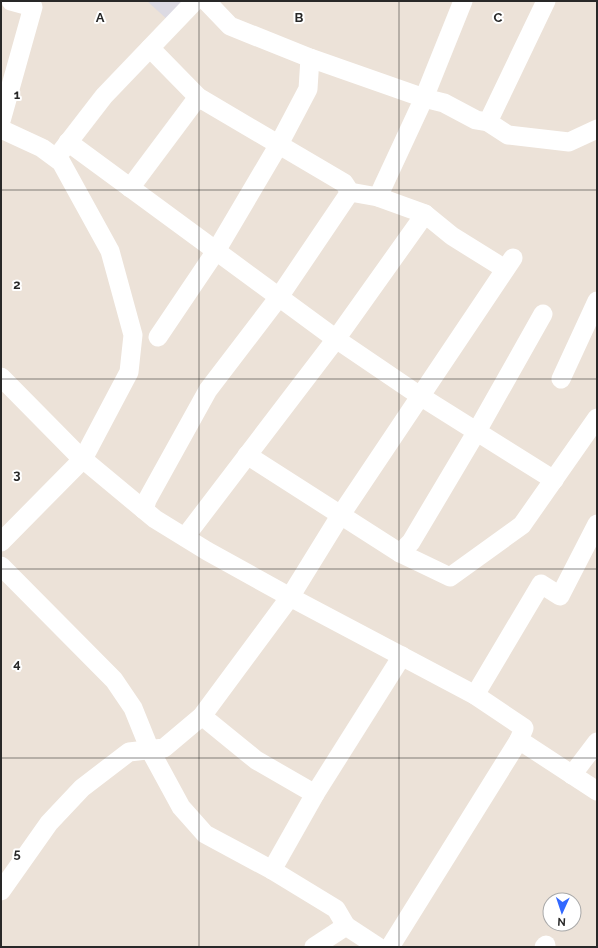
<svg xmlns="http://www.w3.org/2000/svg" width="598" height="948" viewBox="0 0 598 948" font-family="Raleway,sans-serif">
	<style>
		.industrial { fill: #dcdae3 }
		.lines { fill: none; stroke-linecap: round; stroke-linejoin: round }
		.minor { stroke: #fff; stroke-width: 19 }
		.grid { fill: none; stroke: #282828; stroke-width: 1; stroke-opacity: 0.55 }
		.grid-label { font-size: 13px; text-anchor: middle; font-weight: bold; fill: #282828; stroke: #fff; stroke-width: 4; stroke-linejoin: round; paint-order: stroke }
	</style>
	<rect width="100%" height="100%" fill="#ece2d8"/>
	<polygon class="industrial" points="147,1 191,1 169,21"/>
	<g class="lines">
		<g class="minor">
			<polyline points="206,1 230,26 310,58 424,98 444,103 476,120 488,122 508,135 569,142 597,129"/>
			<polyline points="150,48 198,97 344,183 350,192 378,197 425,214 452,236 505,269"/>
			<polyline points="1,121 33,7 11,1"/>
			<polyline points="488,122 546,1"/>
			<polyline points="1,129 42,148 61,162 110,251 133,335 129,372 83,459 1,542"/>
			<polyline points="68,142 336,339 420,396 554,480"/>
			<polyline points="60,153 104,96 195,1"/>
			<polyline points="130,188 198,97"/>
			<polyline points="378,197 424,98 463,1"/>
			<polyline points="158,337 216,251 278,146 308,89 310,58"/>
			<polyline points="1,377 78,455 155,519 207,551 290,597 475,695 524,728 519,740 597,791"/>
			<polyline points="561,379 597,301"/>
			<polyline points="247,455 400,553 450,577 522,525 597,418"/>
			<polyline points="144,510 147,500 208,390 279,297 350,192"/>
			<polyline points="185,537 336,339 425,214"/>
			<polyline points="400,553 411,542 477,431 543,314"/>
			<polyline points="1,566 114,680 133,708 150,750 181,807 205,834 272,870 336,909 346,926"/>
			<polyline points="475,695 541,584 560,596 597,524"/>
			<polyline points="202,716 256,760 315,794"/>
			<polyline points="572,775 597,742"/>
			<polyline points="272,870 315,794 402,656"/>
			<polyline points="1,891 49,823 82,788 129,752 164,748 202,716 290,597 340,516 513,258"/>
			<polyline points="314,947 346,926 378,947"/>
			<polyline points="390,947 519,740"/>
			<polyline points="544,947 546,945"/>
		</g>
	</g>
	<path class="grid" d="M199 1V947M399 1V947M1 190H597M1 379H597M1 569H597M1 758H597"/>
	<g class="grid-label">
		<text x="100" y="22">A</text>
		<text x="299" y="22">B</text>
		<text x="498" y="22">C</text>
		<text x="17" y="99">1</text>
		<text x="17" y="289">2</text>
		<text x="17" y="479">3</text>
		<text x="17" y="668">4</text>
		<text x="17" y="858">5</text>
	</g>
	<rect width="598" height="948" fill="none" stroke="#282828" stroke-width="4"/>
	<g transform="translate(562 912) rotate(183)"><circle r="19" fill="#ffffff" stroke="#a9a9a9"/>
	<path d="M0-3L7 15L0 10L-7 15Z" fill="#3268ff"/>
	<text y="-6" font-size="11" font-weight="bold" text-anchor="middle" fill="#282828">N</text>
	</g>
</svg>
